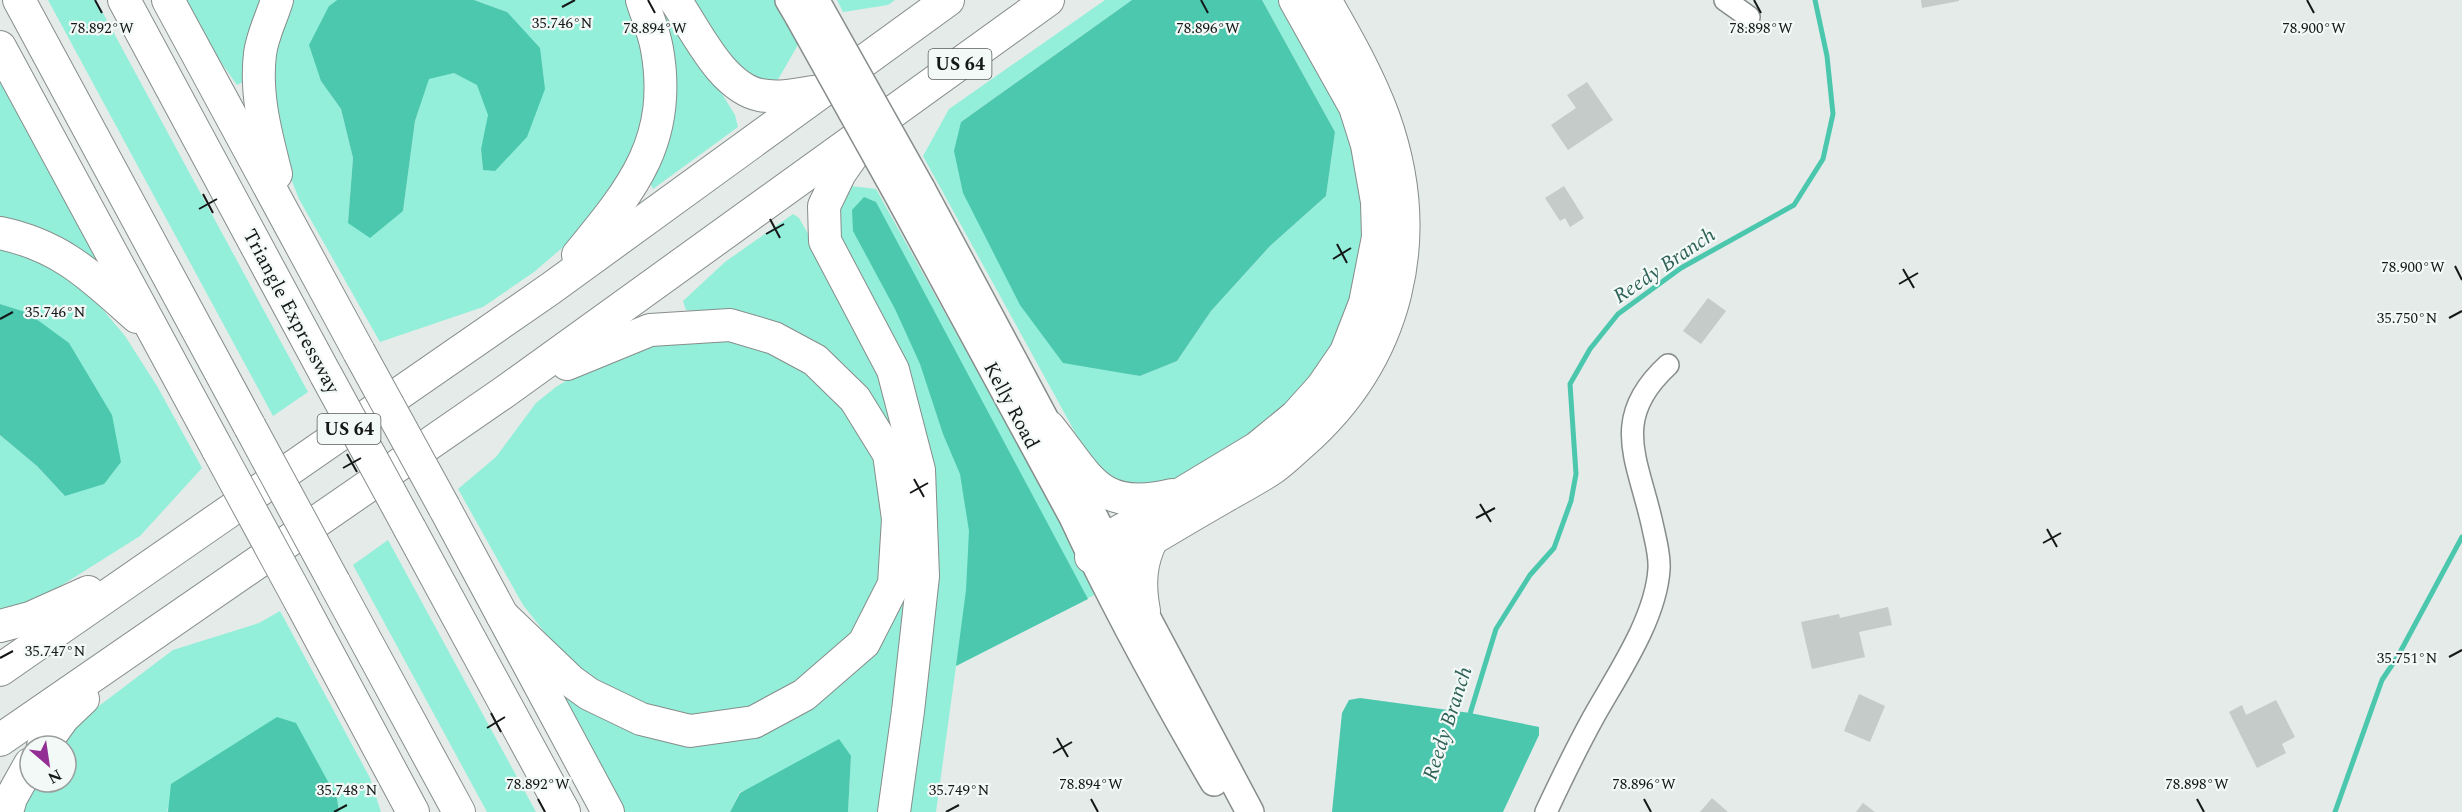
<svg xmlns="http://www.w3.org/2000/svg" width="2462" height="812" viewBox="0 0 2462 812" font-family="Spectral,serif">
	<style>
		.green { fill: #93efd9 }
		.forest { fill: #4cc8af }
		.water { fill: #4bc7ae }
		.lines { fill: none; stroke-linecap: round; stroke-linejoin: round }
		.stream { stroke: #4bc7ae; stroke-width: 5 }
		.building { fill: #c4cbc9 }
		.minor-casing { stroke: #868d8b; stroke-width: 24 }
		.major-casing { stroke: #868d8b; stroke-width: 30 }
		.highway-casing { stroke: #868d8b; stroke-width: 34 }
		.minor { stroke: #fff; stroke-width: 21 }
		.major { stroke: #fff; stroke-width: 27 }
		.highway { stroke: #fff; stroke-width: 32 }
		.major-bridge-casing { stroke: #868d8b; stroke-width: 30; stroke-linecap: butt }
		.highway-bridge-casing { stroke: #868d8b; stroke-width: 34; stroke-linecap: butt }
		.major-bridge { stroke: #fff; stroke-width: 27 }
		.highway-bridge { stroke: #fff; stroke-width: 32 }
		.ticks { fill: none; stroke: #161818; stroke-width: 2 }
		.labels { text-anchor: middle; stroke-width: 4.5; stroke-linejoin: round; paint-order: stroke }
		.shield { fill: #f2f9f7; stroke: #585c5b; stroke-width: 1.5 }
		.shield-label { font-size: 18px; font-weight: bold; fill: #161818 }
		.street-label { font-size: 20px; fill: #161818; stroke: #f2f9f7 }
		.water-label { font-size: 21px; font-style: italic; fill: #2f6257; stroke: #f2f9f7 }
		.ticks-label { font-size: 15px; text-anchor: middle; fill: #161818; stroke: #f2f9f7; stroke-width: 4.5; stroke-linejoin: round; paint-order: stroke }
	</style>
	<rect width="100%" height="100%" fill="#e4ebe9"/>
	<g class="green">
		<polygon points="48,0 96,0 308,392 273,416"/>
		<polygon points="181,0 266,0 247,80 237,85 194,24"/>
		<polygon points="289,0 337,0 329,6 321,81 341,109 353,158 348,223 403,211 415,121 429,78 454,73 477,84 489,115 481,149 483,170 507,12 474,0 631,0 644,29 647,132 590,224 534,272 483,307 380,342 299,199 277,143 268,83"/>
		<polygon points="655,0 664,0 735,115 738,127 653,189 650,183"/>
		<polygon points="687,0 777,0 799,43 776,83 758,80 739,72"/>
		<polygon points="837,0 895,0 888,5 843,12"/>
		<polygon points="1105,0 1132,0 961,122 1104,369 1140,376 1177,361 1211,311 1270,246 1326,196 1335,132 1262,0 1284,0 1344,109 1368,220 1359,279 1339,331 1310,380 1273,419 1209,463 1167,485 1106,483 1087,454 923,156 949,109"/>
		<polygon points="0,69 104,262 95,266 0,222"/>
		<path d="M851 186 876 189 1100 592 956 666 936 812H903L935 558 839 239C836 219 831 199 851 186Z"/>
		<polygon points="793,214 799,218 864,332 900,429 890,433 750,316 686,310 683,301 725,262"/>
		<polygon points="0,243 56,266 94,299 125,336 157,386 202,468 140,536 43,597 0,615 0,435 37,466 65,496 28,314 0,304"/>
		<polygon points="726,334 810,366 878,455 888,492 882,582 861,627 779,699 732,715 687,716 630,704 595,684 561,653 523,605 458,489 496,457 536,403 556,387 599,361 644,342"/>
		<polygon points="388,540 536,812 487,812 353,565"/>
		<polygon points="914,577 881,812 848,812 851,756 740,792 730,812 620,812 555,693 564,687 620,723 788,718"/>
		<polygon points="280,611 370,778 381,812 339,812 337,798 167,809 168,812 17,812 30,782 66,782 66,746 56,746 79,721 173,650 259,623"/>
	</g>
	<g class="forest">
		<polygon points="337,0 474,0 507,12 540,48 545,89 527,137 495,171 483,170 481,149 488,115 477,85 454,73 429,79 415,121 403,211 370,238 348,223 353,158 341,109 321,81 309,45 329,6"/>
		<polygon points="1132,0 1262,0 1335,132 1326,196 1270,246 1211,311 1177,361 1140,376 1063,363 1020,305 963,193 954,151 961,122"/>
		<polygon points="864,197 876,202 1088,599 956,666 966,590 969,531 960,474 943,434 920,364 895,309 853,231 852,210"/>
		<polygon points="0,304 28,313 69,343 112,415 121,462 104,484 65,496 37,466 0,435"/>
		<polygon points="277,717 296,723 337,798 339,812 168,812 171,784"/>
		<polygon points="839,739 851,756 848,812 730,812 740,793"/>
	</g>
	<polygon class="water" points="1360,698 1470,713 1539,727 1539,735 1503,812 1332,812 1342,713 1349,700"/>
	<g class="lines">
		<g class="stream">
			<polyline points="1469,717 1496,629 1530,575 1554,548 1571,501 1576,474 1570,384 1590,349 1618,314 1681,268 1794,205 1823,159 1833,114 1827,56 1815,0"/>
			<polyline points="2335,812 2382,680 2398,656 2462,537"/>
		</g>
	</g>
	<g class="building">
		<polygon points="1921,0 1959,0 1959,1 1922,8"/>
		<polygon points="1587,82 1613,120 1568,150 1551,125 1576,108 1567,95"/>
		<polygon points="1564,186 1584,218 1570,227 1565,218 1560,221 1545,198"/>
		<polygon points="1708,298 1726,311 1701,344 1683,331"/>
		<polygon points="1888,607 1892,625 1859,632 1865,657 1812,669 1801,622 1839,614 1840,618"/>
		<polygon points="1859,694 1885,706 1870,742 1844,731"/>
		<polygon points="2276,700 2295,737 2282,744 2286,753 2257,768 2229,712 2242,705 2246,715"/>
		<polygon points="1712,798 1728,812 1700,812"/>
		<polygon points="1863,803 1875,812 1856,812"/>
	</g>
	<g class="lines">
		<g class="minor-casing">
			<g id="minor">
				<polyline points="1725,0 1749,17"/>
				<path d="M1546 812C1561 780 1576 749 1593 718 1617 675 1656 619 1659 569 1660 556 1656 542 1653 528 1639 461 1608 420 1668 365"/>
			</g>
		</g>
		<g class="major-casing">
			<g id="major">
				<polyline points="789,0 799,17"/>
				<polyline points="921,188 1049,427 1105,539 1250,812"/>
				<path d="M902 202 1073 517C1115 608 1164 696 1214 782"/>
			</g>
		</g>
		<g class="highway-casing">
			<g id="highway">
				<polyline points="19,0 250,427"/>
				<polyline points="124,0 326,375"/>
				<polyline points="168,0 359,352"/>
				<path d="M675 0C696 30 721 87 760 95 779 99 800 94 819 91"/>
				<path d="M1295 0 1355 107 1367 145 1377 202 1378 237 1365 303 1346 352 1322 387 1296 416 1257 448 1184 492 1168 505 1105 539 1091 557 1117 560C1152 539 1187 518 1222 498 1239 488 1257 479 1273 468 1283 461 1292 452 1301 444 1398 359 1427 239 1384 118 1369 77 1347 38 1325 0"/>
				<polyline points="0,47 218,450"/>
				<polyline points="861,143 840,173 824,206 825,241 893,370 919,470 923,576 908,711 894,812"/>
				<path d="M276 174C266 135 255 95 260 54 262 36 272 17 277 0"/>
				<path d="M0 233C62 246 92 277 137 317"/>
				<path d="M578 255C633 188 673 140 657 49 654 32 647 16 642 0"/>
				<path d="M1049 427C1089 476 1097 513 1172 495"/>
				<polyline points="444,507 608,812"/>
				<polyline points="410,529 564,812"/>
				<polyline points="334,582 459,812"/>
				<polyline points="301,603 413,812"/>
				<path d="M1144 611C1139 584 1140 563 1152 539"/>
				<polyline points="502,615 571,681 589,694 641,719 690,731 754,722 804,695 864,643 894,584 898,519 889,454 855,399 815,360 774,338 730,325 650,330 567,364"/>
				<polyline points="0,626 30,618 88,592"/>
				<polyline points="0,670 550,289 948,0"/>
				<polyline points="0,740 503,393 1048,0"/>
				<polyline points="43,746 63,718 83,699"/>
				<polyline points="7,812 11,798 30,764"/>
			</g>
		</g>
		<use href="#minor" class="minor"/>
		<use href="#major" class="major"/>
		<use href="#highway" class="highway"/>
		<g class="major-bridge-casing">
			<g id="major-bridge">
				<polyline points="817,3 921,188"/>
				<polyline points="799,17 902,202"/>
			</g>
		</g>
		<g class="highway-bridge-casing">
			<g id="highway-bridge">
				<polyline points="359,352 444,507"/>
				<polyline points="326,375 410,529"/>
				<polyline points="250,427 334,582"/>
				<polyline points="218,450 301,603"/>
			</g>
		</g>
		<use href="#major-bridge" class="major-bridge"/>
		<use href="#highway-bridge" class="highway-bridge"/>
	</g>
	<path class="ticks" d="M95 0 102 13M648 0 655 13M1201 0 1208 13M1754 0 1761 13M2307 0 2314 13M562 7 575 0M203 194 213 213M199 209 217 199M770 219 780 238M766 234 784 224M1337 244 1347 263M1333 259 1351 248M2455 266 2462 280M1903 269 1914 288M1899 284 1918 273M2449 318 2462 311M0 319 13 312M347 454 357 472M343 468 361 458M914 479 924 497M910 493 928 483M1480 504 1491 522M1476 518 1495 508M2047 529 2057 547M2043 543 2061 533M2449 657 2462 650M0 658 13 651M491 713 501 732M487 728 505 717M1057 738 1068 757M1053 753 1072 742M538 799 545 812M1091 799 1098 812M1644 799 1651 812M2197 799 2204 812M334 812 347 805M946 812 959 805"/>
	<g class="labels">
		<g class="shield">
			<rect x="928.5" y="49" width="63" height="30" rx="4.5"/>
			<rect x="317.5" y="414" width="63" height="30" rx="4.5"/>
		</g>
		<g class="shield-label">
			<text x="960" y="70">US 64</text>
			<text x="349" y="435">US 64</text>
		</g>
		<g class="street-label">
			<text transform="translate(292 311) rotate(62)" y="7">Triangle Expressway</text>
			<text transform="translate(1012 405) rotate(62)" y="7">Kelly Road</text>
		</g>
		<g class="water-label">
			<text transform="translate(1664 265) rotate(-34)" y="7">Reedy Branch</text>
			<text transform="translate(1447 723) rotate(-72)" y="7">Reedy Branch</text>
		</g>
	</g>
	<g class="ticks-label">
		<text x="562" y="28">35.746°N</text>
		<text x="102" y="33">78.892°W</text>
		<text x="655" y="33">78.894°W</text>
		<text x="1208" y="33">78.896°W</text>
		<text x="1761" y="33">78.898°W</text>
		<text x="2314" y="33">78.900°W</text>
		<text x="2413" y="272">78.900°W</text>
		<text x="55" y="317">35.746°N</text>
		<text x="2407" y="323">35.750°N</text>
		<text x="55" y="656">35.747°N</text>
		<text x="2407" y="663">35.751°N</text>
		<text x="538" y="789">78.892°W</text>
		<text x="1091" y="789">78.894°W</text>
		<text x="1644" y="789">78.896°W</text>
		<text x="2197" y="789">78.898°W</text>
		<text x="347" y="795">35.748°N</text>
		<text x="959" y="795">35.749°N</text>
	</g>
	<g transform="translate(48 764) rotate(151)"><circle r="28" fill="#f2f9f7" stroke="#9a9f9e" stroke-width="1.5"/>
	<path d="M0-4.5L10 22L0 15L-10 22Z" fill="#922e94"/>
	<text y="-9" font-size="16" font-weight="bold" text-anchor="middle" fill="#161818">N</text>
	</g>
</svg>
